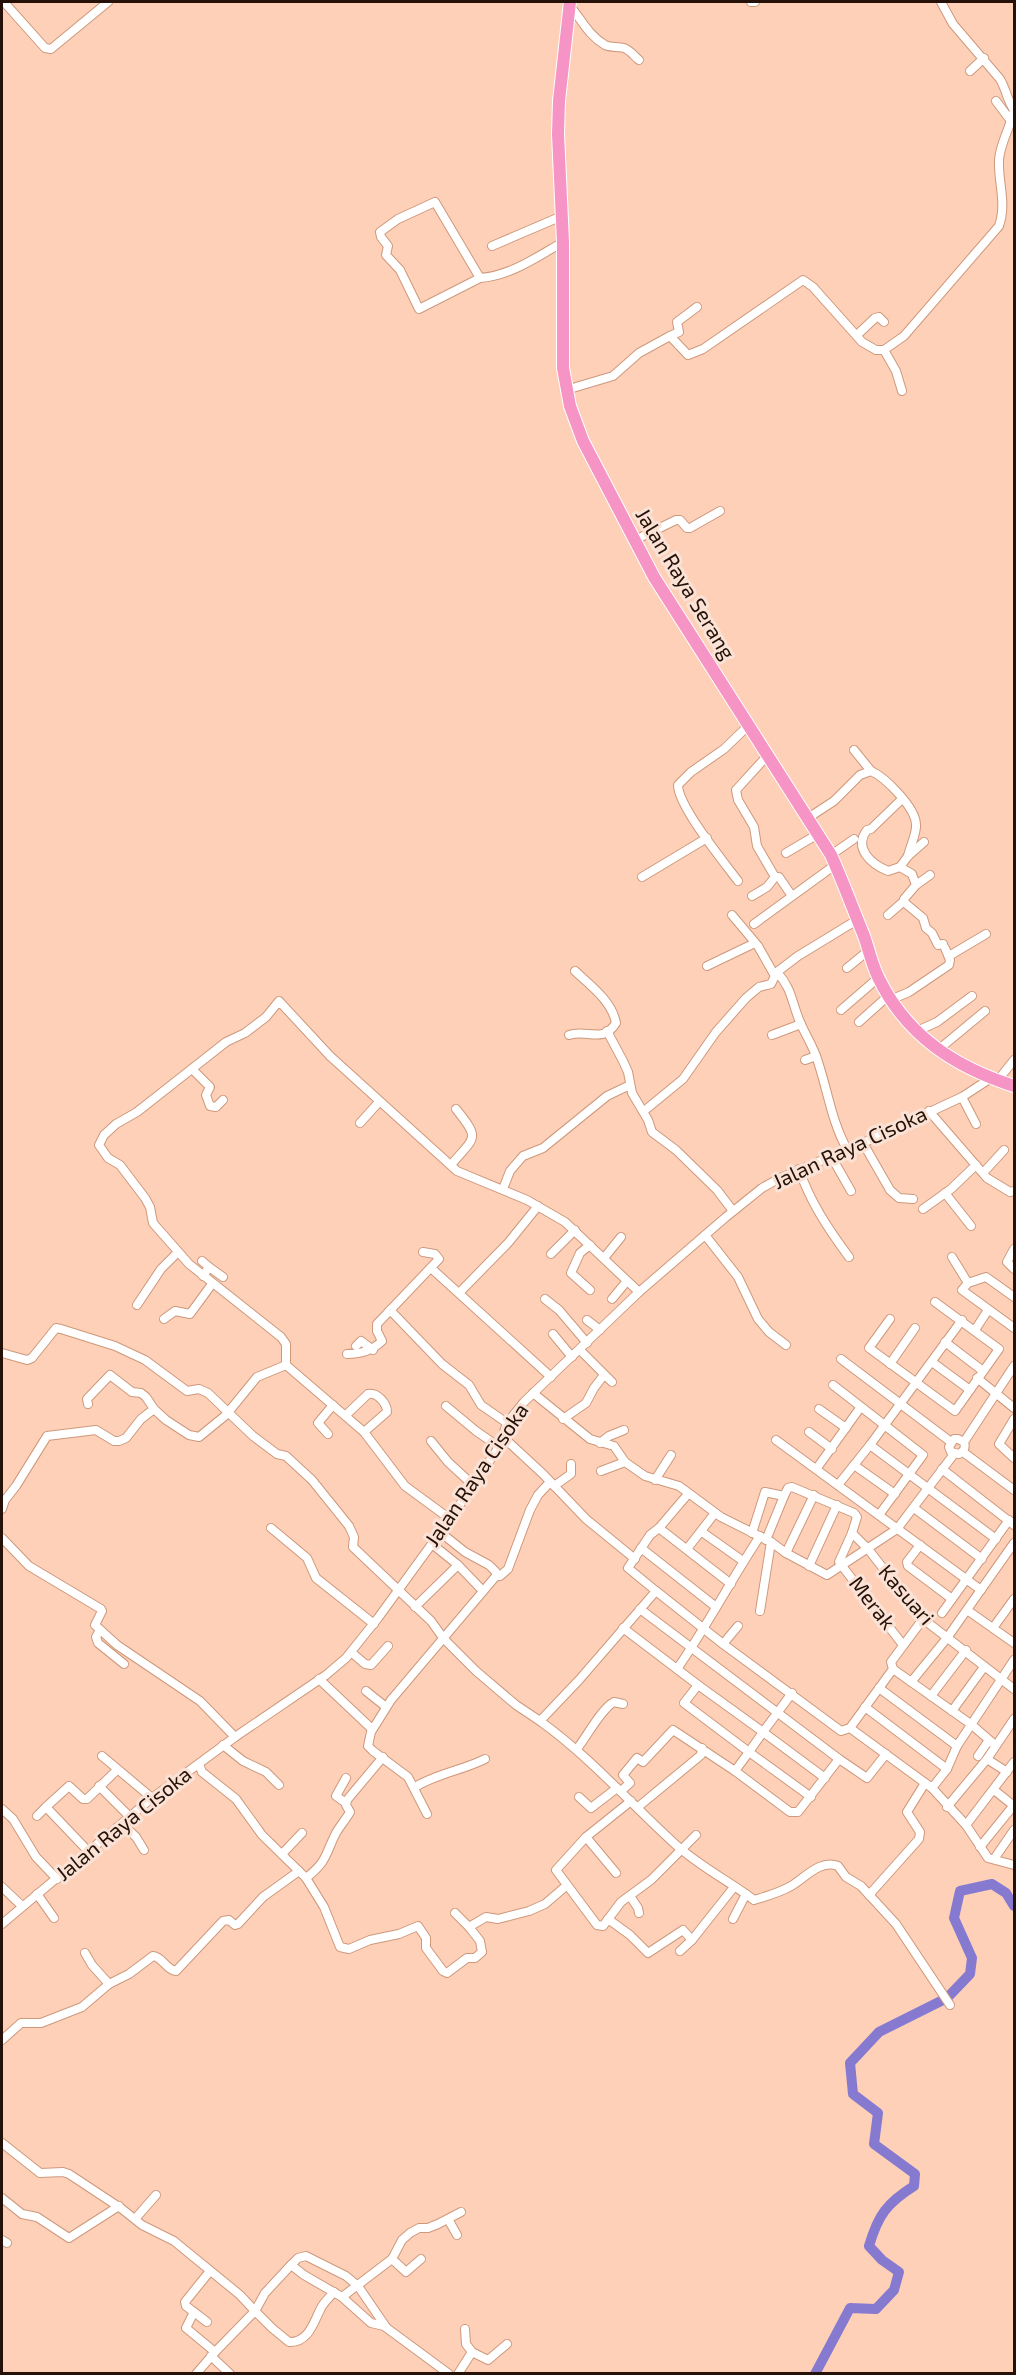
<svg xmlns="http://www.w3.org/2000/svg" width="1016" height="2375" viewBox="0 0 1016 2375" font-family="'Exo 2',sans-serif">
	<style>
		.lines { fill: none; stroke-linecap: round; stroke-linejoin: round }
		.river { stroke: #867ad0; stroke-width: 10 }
		.minor-casing { stroke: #ce987b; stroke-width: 10 }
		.highway-casing { stroke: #fff; stroke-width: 14 }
		.minor { stroke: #fff; stroke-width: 8 }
		.highway { stroke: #f594c5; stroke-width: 12 }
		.labels { text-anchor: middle; stroke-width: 6; stroke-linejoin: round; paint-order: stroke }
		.street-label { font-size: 21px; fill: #251107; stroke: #fae2d6 }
	</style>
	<rect width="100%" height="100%" fill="#fed0b8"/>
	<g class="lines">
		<path class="river" d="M815 2374 850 2308 876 2309 894 2290 899 2272 882 2260 869 2246C878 2215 887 2203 914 2186L915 2174 874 2144 878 2113 853 2094 850 2063 879 2032 947 1998 970 1974 972 1958 954 1918 960 1891 992 1884 1006 1893 1014 1906"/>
		<g class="minor-casing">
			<g id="minor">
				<polyline points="4,2 45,48 51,49 108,2"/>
				<polyline points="751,2 755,2"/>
				<path d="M570 6C582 20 588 35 605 45 611 48 617 46 624 48 630 50 634 56 639 60"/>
				<polyline points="970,71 984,58"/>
				<polyline points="996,101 1011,121"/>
				<polyline points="492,246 562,216"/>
				<path d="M480 278 419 309 400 270 386 255 388 246 381 237 380 232 398 219 435 202 480 278C510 276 537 257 563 242"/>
				<polyline points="857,335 875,318 879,317 884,322"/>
				<polyline points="670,336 679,332 677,322 697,307"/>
				<polyline points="884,350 896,371 902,391"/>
				<path d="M566 390 613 376 639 353 670 336 688 355 703 349 803 280 813 287 862 342 876 350H884L904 336 999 226C1007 203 998 183 999 160 1000 143 1011 126 1014 110 1007 100 1006 89 1000 79L953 24 941 2"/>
				<polyline points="635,540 676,520 680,520 687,528 690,528 720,511"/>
				<polyline points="854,750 871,771"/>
				<path d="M902 799 871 829 867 830C853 848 871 864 888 871L900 867 912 874 916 885 904 899 905 903 923 918 926 928 932 933 938 945 943 944"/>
				<path d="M808 818 834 801 860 775 871 771C885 777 915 807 916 824 917 833 910 847 908 856"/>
				<polyline points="786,853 818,834"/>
				<polyline points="831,855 854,839"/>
				<polyline points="900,867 908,856 924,842"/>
				<polyline points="642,877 707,838"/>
				<polyline points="775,877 779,877 792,896"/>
				<path d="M738 881C723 861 678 806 678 785L691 772 724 749 749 725"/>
				<polyline points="916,885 930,875"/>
				<polyline points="752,896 767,887 775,877 757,846 754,827 738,800 736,790 768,755"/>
				<polyline points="732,915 758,946 775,976"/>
				<polyline points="888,915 904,901"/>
				<polyline points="754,924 835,865"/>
				<polyline points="949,956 986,934"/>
				<polyline points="707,966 755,943"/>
				<polyline points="847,968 869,950"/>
				<path d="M777 972C791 988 791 998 798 1017 803 1031 811 1042 816 1056 827 1086 831 1121 847 1149"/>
				<polyline points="890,1000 909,992 949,965 950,960 945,948"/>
				<polyline points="841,1010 878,978"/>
				<polyline points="859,1022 888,996"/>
				<polyline points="607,1031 623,1061 628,1072 632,1093 648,1120 652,1132 676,1150 717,1190 733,1211"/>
				<polyline points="917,1031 937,1022 972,996"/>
				<path d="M569 1035C587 1029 603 1044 616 1023 612 1001 590 985 575 971"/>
				<polyline points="772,1035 801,1024"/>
				<polyline points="938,1050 985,1011"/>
				<polyline points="805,1060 816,1056"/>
				<polyline points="192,1069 210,1087 206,1095 210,1106 216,1107 223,1100"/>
				<polyline points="998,1080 1014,1060"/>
				<polyline points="962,1097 976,1124"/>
				<polyline points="644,1111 683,1079 716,1032 746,998 759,987 771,984 777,972 798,956 857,920"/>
				<polyline points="929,1111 987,1178 1010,1192 1014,1191"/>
				<polyline points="360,1123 379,1102"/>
				<polyline points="863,1143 890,1190 899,1198 913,1199"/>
				<polyline points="831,1156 851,1191"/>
				<path d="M451 1165C475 1136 481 1140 456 1109"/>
				<path d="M799 1169C810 1202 829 1230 849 1257"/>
				<polyline points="983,1173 1004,1150"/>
				<polyline points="503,1189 510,1171 523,1156 543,1148 607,1096 630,1085"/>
				<polyline points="945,1193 971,1226"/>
				<polyline points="923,1209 951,1189 976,1165"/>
				<polyline points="705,1235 738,1277 758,1319 769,1332 786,1345"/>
				<polyline points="590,1245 580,1253 571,1273 590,1290"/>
				<polyline points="1014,1249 1007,1262 1014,1269"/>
				<polyline points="551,1254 575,1230"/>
				<polyline points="952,1257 968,1283"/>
				<polyline points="604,1258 621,1237"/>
				<polyline points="202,1261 209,1267 203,1276"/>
				<polyline points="209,1267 223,1277"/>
				<polyline points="431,1268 551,1377"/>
				<polyline points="460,1292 508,1243 538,1206"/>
				<polyline points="1014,1297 986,1277 968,1283 962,1290 1014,1328"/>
				<polyline points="545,1299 559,1310 587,1343"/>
				<polyline points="612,1299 627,1281"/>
				<polyline points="137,1305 161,1269 178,1252"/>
				<polyline points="390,1310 442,1364 469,1385 481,1405 507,1423"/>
				<polyline points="164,1319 175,1311 190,1314 212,1284"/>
				<polyline points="890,1319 869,1348 955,1411 999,1349 935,1302"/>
				<polyline points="587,1320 600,1330"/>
				<polyline points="975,1330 988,1310"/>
				<polyline points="553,1334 572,1357"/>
				<polyline points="945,1342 983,1371"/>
				<polyline points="356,1346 361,1341 373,1350"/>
				<polyline points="580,1350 612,1382"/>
				<polyline points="2,1353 27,1360 32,1358 56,1328 61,1329 115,1346 145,1360 187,1391 199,1389 208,1393 253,1436 277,1454 286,1456 312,1480 349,1526 354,1537 353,1547 431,1621 444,1639 476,1671 516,1705 540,1721 579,1680 656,1591 723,1644 841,1731 850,1728 932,1788 947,1769 957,1746 1014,1660"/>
				<path d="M347 1354C361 1354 372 1351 382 1341L377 1331V1324L439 1259 435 1254 423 1252"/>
				<polyline points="841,1359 951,1442"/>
				<polyline points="932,1362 970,1390"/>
				<polyline points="890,1364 915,1328"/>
				<polyline points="977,1378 1014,1408"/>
				<polyline points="833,1385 923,1455 879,1515"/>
				<polyline points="533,1393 590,1439 614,1446 625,1462 645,1476 679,1486 721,1517 771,1542 786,1553 827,1575 897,1529 954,1454"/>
				<polyline points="88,1404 87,1399 110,1375 132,1392 141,1393 146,1397 154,1409 166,1420 189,1435 199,1437 226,1415 257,1377 286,1365"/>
				<polyline points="446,1406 476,1431 499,1447"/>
				<polyline points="819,1409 846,1428"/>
				<path d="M346 1415 368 1394C377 1392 387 1403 387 1412L364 1432"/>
				<polyline points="563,1419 586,1403 594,1388 604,1375"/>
				<polyline points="1014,1419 999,1444 1014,1458"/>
				<polyline points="809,1432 832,1449"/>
				<polyline points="328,1434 318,1423 333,1405"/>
				<polyline points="503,1437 543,1474 586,1519 635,1559"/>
				<polyline points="776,1440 981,1590"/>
				<polyline points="431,1441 448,1462 473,1485"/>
				<path d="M964 1442 958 1439H954L949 1447 951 1452 959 1454C964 1451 966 1448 964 1442L1014 1366"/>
				<polyline points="600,1443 609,1436 624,1430"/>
				<polyline points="870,1445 996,1539"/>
				<polyline points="963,1452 1014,1490"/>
				<polyline points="854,1465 895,1494"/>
				<polyline points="817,1468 860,1408"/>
				<polyline points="942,1469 1014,1525"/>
				<polyline points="601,1471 625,1462"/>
				<polyline points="655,1480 671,1455"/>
				<polyline points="838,1485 870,1445 962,1320"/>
				<polyline points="554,1486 571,1474 571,1464"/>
				<polyline points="914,1508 982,1559"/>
				<polyline points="2,1509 5,1500 16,1486 47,1436 96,1430 114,1441 119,1441 126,1438 141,1419 154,1409"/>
				<polyline points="450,1519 405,1486 364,1432 286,1365 286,1344 281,1337 189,1264 153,1223 150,1207 145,1198 120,1165 108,1158 99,1145 104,1135 116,1124 137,1112 226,1042 245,1033 266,1017 279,1001 330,1056 457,1171 527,1200 565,1222 639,1292"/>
				<polyline points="271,1528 307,1558 316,1578 374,1624"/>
				<polyline points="659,1528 731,1584"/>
				<polyline points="702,1532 743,1561"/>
				<polyline points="752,1533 765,1492 784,1496 788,1488 792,1487 854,1513 857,1517 852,1533 868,1549 923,1619 1014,1689"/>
				<polyline points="852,1533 839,1562 903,1645"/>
				<polyline points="2,1538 29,1566 101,1609 102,1611 95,1625 117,1645 200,1701 235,1737"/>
				<polyline points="766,1540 784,1496"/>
				<polyline points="432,1544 458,1565 483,1591"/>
				<polyline points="920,1545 907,1562 908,1566 952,1599"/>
				<polyline points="641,1548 716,1607"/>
				<polyline points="687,1549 715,1513"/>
				<polyline points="786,1553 814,1495"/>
				<polyline points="809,1566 837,1505"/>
				<polyline points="496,1576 500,1576 508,1569 530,1510 538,1495 550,1482"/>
				<polyline points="656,1591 628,1568 650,1535 659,1528 688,1494"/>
				<polyline points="415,1607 458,1565"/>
				<polyline points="640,1609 839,1759"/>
				<polyline points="967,1610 1014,1643"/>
				<polyline points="760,1611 771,1542"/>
				<polyline points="942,1613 1009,1520"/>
				<polyline points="623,1628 698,1685 684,1703 749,1752 735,1771 790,1812 798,1812 839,1759 867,1778 886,1754"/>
				<polyline points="993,1628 1014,1599"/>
				<polyline points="100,1630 96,1637 98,1643 124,1664"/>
				<polyline points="723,1644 738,1626"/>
				<polyline points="351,1652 365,1664 371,1665 388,1646"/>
				<path d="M677 1669C707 1626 731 1580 760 1536"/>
				<polyline points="893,1669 972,1725 995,1745"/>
				<polyline points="319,1679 372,1729"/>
				<polyline points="911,1682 947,1638 1014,1543"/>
				<polyline points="698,1685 763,1732 749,1752 811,1797"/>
				<polyline points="879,1688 957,1746"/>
				<polyline points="366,1691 386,1707"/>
				<polyline points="792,1693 763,1732 825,1778"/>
				<polyline points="931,1696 966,1650"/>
				<polyline points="865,1707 947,1769"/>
				<polyline points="952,1711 984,1667"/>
				<path d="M540 1721C590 1757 630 1803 675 1844 699 1866 729 1881 754 1900 767 1896 779 1893 791 1886 805 1878 820 1859 838 1866L846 1877 861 1886 896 1924 950 2005"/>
				<polyline points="850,1728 893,1669 891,1662 923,1619"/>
				<polyline points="223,1745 243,1761 266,1772 279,1785"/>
				<path d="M577 1749C587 1736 602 1708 614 1702L623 1704"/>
				<polyline points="102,1756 152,1798"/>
				<polyline points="978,1756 989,1740"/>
				<polyline points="987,1759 1007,1772"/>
				<polyline points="199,1764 202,1772 236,1799 262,1835 306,1878 324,1907 340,1947 349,1949 370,1940 399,1934 418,1926 426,1938 426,1948 443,1971 447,1973 467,1958 475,1958 482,1952 480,1941 469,1927"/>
				<polyline points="346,1778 336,1796 346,1803"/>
				<polyline points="99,1786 130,1817"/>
				<path d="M415 1787C438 1773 461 1771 485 1759"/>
				<polyline points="932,1788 966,1825 988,1858 1014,1865"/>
				<polyline points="994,1790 1014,1806"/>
				<polyline points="621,1791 630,1783 623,1775 637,1758 643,1762 673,1730 735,1771"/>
				<polyline points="579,1797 591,1808 617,1788"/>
				<polyline points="46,1807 69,1786 83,1799 87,1799 117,1770"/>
				<polyline points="638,1807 701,1755 702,1748"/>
				<polyline points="947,1807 987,1759 1014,1719"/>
				<polyline points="2,1809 13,1819 36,1857 57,1879"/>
				<polyline points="427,1814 408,1777 373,1751 368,1746 371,1732 391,1700 496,1576 496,1572 489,1565 465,1552 440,1532"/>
				<polyline points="37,1816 46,1807 88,1851"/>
				<polyline points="122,1824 136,1837 144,1850"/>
				<polyline points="966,1825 1014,1762"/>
				<polyline points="586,1837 631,1801"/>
				<polyline points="980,1847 1014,1805"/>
				<polyline points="282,1854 302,1833"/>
				<polyline points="994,1859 1014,1830"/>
				<polyline points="616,1873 586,1837 556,1870 597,1925 603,1926 621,1902 651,1880 696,1835"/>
				<path d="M306 1878C328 1861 325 1854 336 1833 340 1826 346 1819 350 1812L346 1805 347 1800 383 1757"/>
				<polyline points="2,1887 22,1906"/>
				<polyline points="37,1894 54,1918"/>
				<polyline points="869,1895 919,1839 920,1832 907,1812 925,1783"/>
				<polyline points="630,1896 638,1908 639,1913"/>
				<polyline points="455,1913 469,1927 486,1917 498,1919 529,1911 545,1904 566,1886"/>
				<polyline points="608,1919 630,1935 648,1953 683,1930 692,1940"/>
				<polyline points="733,1919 746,1894"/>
				<polyline points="2,1924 152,1798 235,1737 326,1675 346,1658 378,1618 450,1519 499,1447 507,1423 524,1402 639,1292 726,1217 762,1188 780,1178 863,1143 962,1097 991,1078"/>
				<polyline points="680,1951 692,1940 734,1887"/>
				<polyline points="85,1953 92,1965 109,1984"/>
				<path d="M2 2040 21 2023H41L82 2007 109 1984 129 1974 153 1956C163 1957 166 1970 176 1971L223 1921 229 1920 235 1925 238 1924 263 1897 299 1871"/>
				<polyline points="2,2143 40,2173 63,2172 69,2174 122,2209 142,2225 174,2241 240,2295 255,2311 265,2293 291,2265 304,2275 342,2297 392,2259 402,2240 410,2233 419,2228 428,2228 438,2224 461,2212"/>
				<polyline points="2,2198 22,2214 37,2217 69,2238 119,2206"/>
				<polyline points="135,2219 156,2195"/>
				<polyline points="448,2219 457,2235"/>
				<polyline points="2,2240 7,2243"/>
				<polyline points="392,2259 406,2272 421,2259"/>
				<polyline points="291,2265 298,2258 306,2256 346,2276 358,2286 386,2327"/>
				<polyline points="342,2297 371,2323 384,2326 449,2374"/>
				<polyline points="194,2312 186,2328 215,2352 196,2374"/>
				<polyline points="207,2322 186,2306 185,2302 210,2271"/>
				<path d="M215 2352 255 2311 272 2328 289 2342C309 2343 314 2321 321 2308 324 2302 330 2297 334 2292"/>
				<polyline points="472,2352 488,2360 507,2344"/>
				<polyline points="211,2356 230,2374"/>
				<polyline points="458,2374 472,2352 466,2344 465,2329"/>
			</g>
		</g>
		<g class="highway-casing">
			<path id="highway" d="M570 2 559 101 558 134 563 242V368L570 406 583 441 654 577 831 855C843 882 853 909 864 936 869 950 872 965 879 979 907 1036 955 1067 1014 1086"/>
		</g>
		<use href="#minor" class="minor"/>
		<use href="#highway" class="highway"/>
	</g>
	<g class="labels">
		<g class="street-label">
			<text transform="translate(685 584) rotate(59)" y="7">Jalan Raya Serang</text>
			<text transform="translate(850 1148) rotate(-25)" y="7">Jalan Raya Cisoka</text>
			<text transform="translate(477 1475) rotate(-56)" y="7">Jalan Raya Cisoka</text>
			<text transform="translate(906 1595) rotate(49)" y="7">Kasuari</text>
			<text transform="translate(872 1603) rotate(52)" y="7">Merak</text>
			<text transform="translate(124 1824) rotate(-39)" y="7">Jalan Raya Cisoka</text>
		</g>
	</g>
	<rect width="1016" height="2375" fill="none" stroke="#251107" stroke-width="6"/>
</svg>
